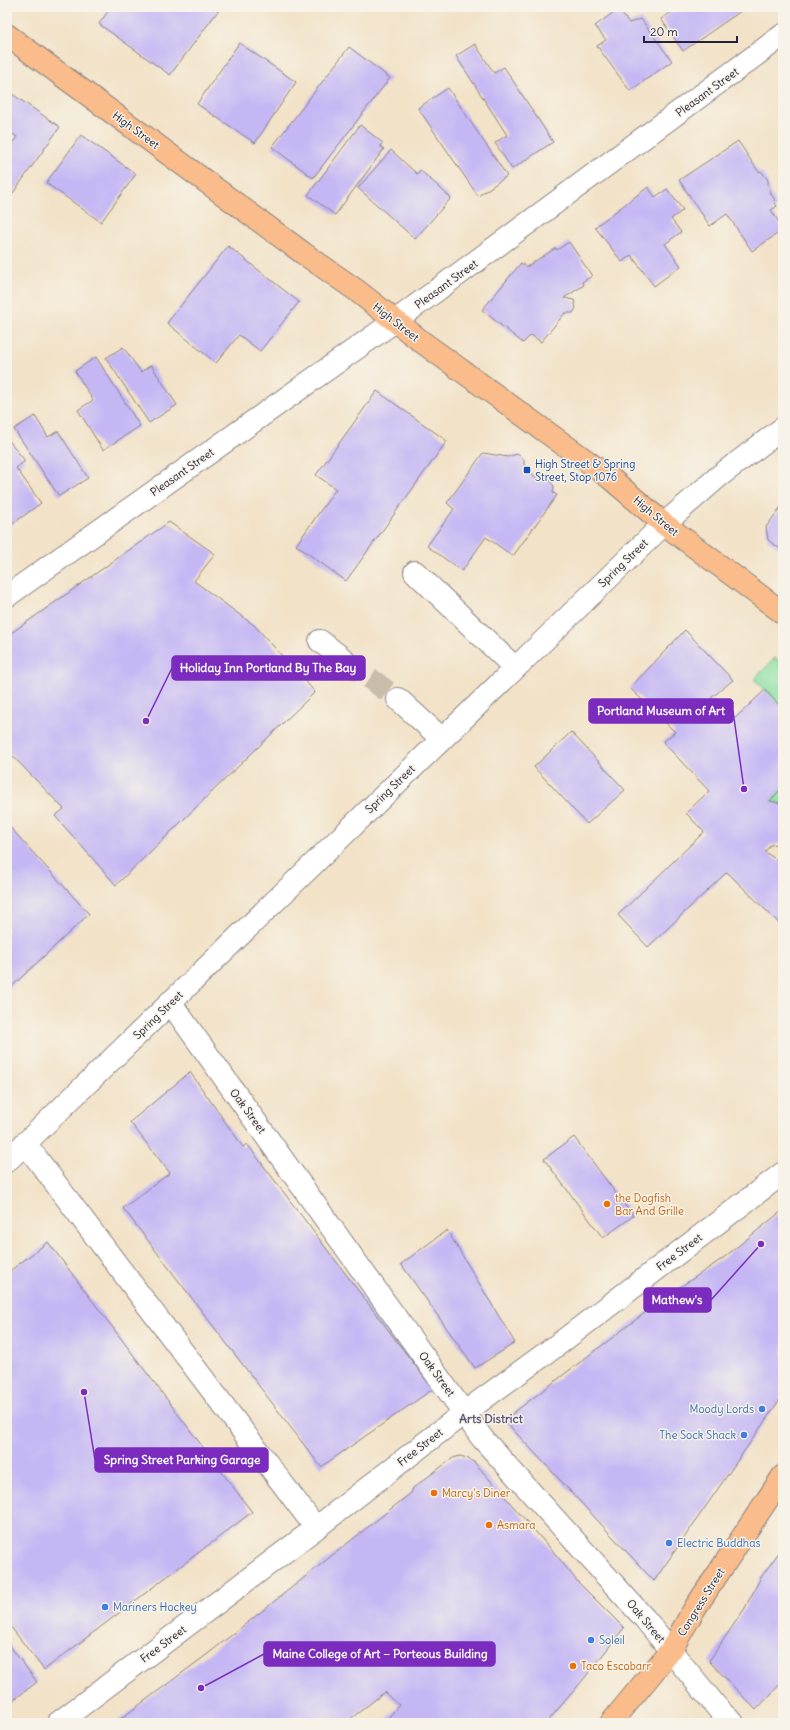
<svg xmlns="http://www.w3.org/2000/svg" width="790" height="1730" viewBox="0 0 790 1730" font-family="Delius,sans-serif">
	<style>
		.green { fill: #88dfa2; stroke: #55806e }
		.building { fill: #c4b7f4 }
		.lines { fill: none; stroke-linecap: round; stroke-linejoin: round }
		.minor-tunnel { stroke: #c8bcab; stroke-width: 22; stroke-dasharray: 22 11; stroke-linecap: butt }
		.minor-casing { stroke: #8a8281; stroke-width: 24 }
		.major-casing { stroke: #8a8281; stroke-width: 24 }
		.minor { stroke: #fff; stroke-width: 22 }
		.major { stroke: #f9bc8a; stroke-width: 22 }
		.transit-dot { fill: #1a4fb4; stroke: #f7f3e8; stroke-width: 1.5 }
		.food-dot { fill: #e8710a; stroke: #f7f3e8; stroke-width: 1.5 }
		.shop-dot { fill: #3f7fe0; stroke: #f7f3e8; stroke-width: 1.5 }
		.labels { text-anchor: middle; stroke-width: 3; stroke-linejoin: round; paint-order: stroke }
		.street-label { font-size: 11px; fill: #22223b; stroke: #f7f3e8 }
		.transit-label { font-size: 11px; fill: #164399; stroke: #f7f3e8; text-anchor: start }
		.food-label { font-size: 11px; fill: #c56008; stroke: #f7f3e8; text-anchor: start }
		.shop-label { font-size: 11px; fill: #366cbe; stroke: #f7f3e8; text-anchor: start }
		.neighbourhood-label { font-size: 12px; font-weight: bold; fill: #5b567c; stroke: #f7f3e8 }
		.leader { fill: none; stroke: #7b2cbf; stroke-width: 1.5 }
		.callout-dot { fill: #7b2cbf; stroke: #f7f3e8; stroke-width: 1.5 }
		.callout { fill: #7b2cbf; stroke: #7b2cbf; stroke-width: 1.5 }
		.callout-label { font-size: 12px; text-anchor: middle; font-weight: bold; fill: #fff }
	</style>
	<rect width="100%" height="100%" fill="#f7f3e8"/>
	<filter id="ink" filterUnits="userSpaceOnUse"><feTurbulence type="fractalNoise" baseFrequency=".025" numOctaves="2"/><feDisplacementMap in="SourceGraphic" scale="8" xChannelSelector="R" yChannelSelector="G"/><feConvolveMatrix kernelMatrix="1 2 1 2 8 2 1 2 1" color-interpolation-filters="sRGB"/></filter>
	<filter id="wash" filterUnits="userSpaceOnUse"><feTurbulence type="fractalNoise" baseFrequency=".012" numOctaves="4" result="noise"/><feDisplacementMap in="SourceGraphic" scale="16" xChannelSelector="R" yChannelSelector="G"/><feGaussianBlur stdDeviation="0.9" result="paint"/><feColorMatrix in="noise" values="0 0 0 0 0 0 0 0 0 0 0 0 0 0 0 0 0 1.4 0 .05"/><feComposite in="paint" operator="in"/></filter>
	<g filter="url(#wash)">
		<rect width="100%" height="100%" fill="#f2e2c7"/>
		<g class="green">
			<polygon points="775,658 783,664 783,709 754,679"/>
			<polygon points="783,787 783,805 779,803 770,801"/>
		</g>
		<g id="blocks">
			<g class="building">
				<polygon points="111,7 221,7 170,75 99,24"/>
				<polygon points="679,7 738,7 741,11 683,51 661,19"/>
				<polygon points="618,9 629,23 641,19 672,61 630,91 597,46 606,40 595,26"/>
				<polygon points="239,43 296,82 255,143 197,104"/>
				<polygon points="475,44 494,73 504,67 553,142 512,169 495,143 507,135 456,56"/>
				<polygon points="349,47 390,78 313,178 272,147"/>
				<polygon points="448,88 507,176 478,196 418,108"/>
				<polygon points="12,94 60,127 13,193 7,189 7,150 17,137 7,130 7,102"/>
				<polygon points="360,125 383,143 380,146 384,149 335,215 308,195"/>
				<polygon points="81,135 136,174 101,222 46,183"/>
				<polygon points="738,141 758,171 762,172 768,180 768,185 771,190 769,191 775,200 774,201 777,206 771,210 783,228 783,230 752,251 727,214 710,226 679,180"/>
				<polygon points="391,150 417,174 420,170 451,198 415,239 358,188"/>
				<polygon points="648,187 655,197 667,189 683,210 671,219 681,232 665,244 681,266 654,286 631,255 622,262 595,227"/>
				<polygon points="569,242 592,276 582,282 584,285 564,298 574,300 576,308 573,313 565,313 541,342 531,335 523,343 482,310 521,263 526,267 556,248 557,250"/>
				<polygon points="228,246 299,302 260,351 239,335 216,363 167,323"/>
				<polygon points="123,347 141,372 151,365 177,405 149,423 106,358"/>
				<polygon points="96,357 140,426 103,450 78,410 93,400 75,371"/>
				<polygon points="377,391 447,441 346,581 296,545 336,489 316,475"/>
				<polygon points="35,416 48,437 58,431 88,478 59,496 14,429"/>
				<polygon points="7,438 25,461 16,468 41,503 7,528"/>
				<polygon points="483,453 508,457 517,454 524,459 524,465 537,479 550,481 554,486 553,493 557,495 513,556 486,537 462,571 427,546 454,509 447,503"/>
				<polygon points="783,504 783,551 768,540 766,527"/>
				<polygon points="169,522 215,554 194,581 255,626 315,692 116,885 55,816 64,809 7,750 7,636"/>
				<polygon points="685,630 733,680 711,698 733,720 765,690 783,709 783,787 770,801 779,803 783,805 783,840 778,844 770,845 765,852 783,864 783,927 727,872 648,947 618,915 704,832 686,813 709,791 663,742 675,732 630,688"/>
				<polygon points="571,732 625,790 587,824 534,767"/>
				<polygon points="7,824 89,914 7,991"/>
				<polygon points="190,1072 243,1147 247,1144 433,1389 321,1467 123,1208 170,1173 130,1122"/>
				<polygon points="574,1137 633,1216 603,1238 544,1159"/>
				<polygon points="783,1210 783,1395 654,1581 504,1420 667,1296 722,1259"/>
				<polygon points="447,1230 515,1343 475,1368 401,1264"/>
				<polygon points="48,1242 252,1512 44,1670 7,1622 7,1273"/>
				<polygon points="460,1456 467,1458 475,1463 557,1556 577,1581 624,1628 583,1680 546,1723 384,1723 399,1705 385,1692 345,1723 115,1723 209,1653 411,1493 413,1488 453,1458"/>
				<polygon points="783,1547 783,1681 756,1710 709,1661 745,1608 761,1577"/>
				<polygon points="7,1642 37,1682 7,1705"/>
			</g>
		</g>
	</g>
	<g filter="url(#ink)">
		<use href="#blocks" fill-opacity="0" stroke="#8a8281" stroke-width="1"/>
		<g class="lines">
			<polyline class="minor-tunnel" points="343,659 398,699"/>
			<g class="minor-casing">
				<g id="minor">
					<polyline points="415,572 515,668"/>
					<polyline points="7,596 395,321 783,35"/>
					<polyline points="320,641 343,659"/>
					<polyline points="398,699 442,739"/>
					<polyline points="170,1002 482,1438 645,1619 720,1711 733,1723"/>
					<polyline points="25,1143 316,1528"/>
					<polyline points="7,1161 664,524 718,477 783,428"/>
					<polyline points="58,1723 316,1528 465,1412 560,1343 783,1173"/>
				</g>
			</g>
			<g class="major-casing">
				<g id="major">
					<polyline points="7,35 303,253 356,290 422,342 610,478 664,524 783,613"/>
					<polyline points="611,1723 671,1650 695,1608 783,1476"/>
				</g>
			</g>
			<use href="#minor" class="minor"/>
			<use href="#major" class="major"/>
		</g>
	</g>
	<rect class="transit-dot" x="523" y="466" width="8" height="8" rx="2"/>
	<g class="food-dot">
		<circle cx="607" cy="1204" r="4"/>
		<circle cx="434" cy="1493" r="4"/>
		<circle cx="489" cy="1525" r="4"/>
		<circle cx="573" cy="1666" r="4"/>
	</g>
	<g class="shop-dot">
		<circle cx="762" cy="1409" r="4"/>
		<circle cx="744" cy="1435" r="4"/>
		<circle cx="669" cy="1543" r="4"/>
		<circle cx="105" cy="1607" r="4"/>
		<circle cx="591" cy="1640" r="4"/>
	</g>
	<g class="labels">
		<g class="street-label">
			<text transform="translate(707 92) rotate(-36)" y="4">Pleasant Street</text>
			<text transform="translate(136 130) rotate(36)" y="4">High Street</text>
			<text transform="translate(446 284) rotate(-36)" y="4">Pleasant Street</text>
			<text transform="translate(396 322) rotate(38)" y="4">High Street</text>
			<text transform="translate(182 472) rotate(-35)" y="4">Pleasant Street</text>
			<text transform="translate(656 516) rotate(40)" y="4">High Street</text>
			<text transform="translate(623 563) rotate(-44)" y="4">Spring Street</text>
			<text transform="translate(390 789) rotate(-44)" y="4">Spring Street</text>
			<text transform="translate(158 1015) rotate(-44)" y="4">Spring Street</text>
			<text transform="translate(248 1111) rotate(54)" y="4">Oak Street</text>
			<text transform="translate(679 1252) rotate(-37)" y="4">Free Street</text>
			<text transform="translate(437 1374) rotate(54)" y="4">Oak Street</text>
			<text transform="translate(420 1447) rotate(-38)" y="4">Free Street</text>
			<text transform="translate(701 1602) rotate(-58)" y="4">Congress Street</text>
			<text transform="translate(646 1621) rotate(50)" y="4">Oak Street</text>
			<text transform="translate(163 1644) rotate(-37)" y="4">Free Street</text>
		</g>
		<g class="transit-label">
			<text x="535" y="468">High Street &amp; Spring<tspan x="535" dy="13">Street, Stop 1076</tspan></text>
		</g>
		<g class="food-label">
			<text x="615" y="1202">the Dogfish<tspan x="615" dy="13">Bar And Grille</tspan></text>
			<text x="442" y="1497">Marcy's Diner</text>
			<text x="497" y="1529">Asmara</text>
			<text x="581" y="1670">Taco Escobarr</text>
		</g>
		<g class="shop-label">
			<text x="754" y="1413" text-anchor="end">Moody Lords</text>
			<text x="736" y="1439" text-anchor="end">The Sock Shack</text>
			<text x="677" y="1547">Electric Buddhas</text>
			<text x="113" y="1611">Mariners Hockey</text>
			<text x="599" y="1644">Soleil</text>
		</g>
		<g class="neighbourhood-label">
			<text x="491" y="1423">Arts District</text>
		</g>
	</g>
	<path class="leader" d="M146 721L172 668M744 789L733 711M761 1244L711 1300M84 1392L95 1460M201 1688L264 1654"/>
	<g class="callout-dot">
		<circle cx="146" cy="721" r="4"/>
		<circle cx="744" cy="789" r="4"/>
		<circle cx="761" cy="1244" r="4"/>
		<circle cx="84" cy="1392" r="4"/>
		<circle cx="201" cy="1688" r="4"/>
	</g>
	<g class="callout">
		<rect x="172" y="656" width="193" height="24" rx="4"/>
		<rect x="589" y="699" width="144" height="24" rx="4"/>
		<rect x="644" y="1288" width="67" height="24" rx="4"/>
		<rect x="95" y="1448" width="173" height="24" rx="4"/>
		<rect x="264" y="1642" width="231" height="24" rx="4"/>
	</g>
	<g class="callout-label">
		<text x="268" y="672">Holiday Inn Portland By The Bay</text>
		<text x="661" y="715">Portland Museum of Art</text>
		<text x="677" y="1304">Mathew's</text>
		<text x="182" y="1464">Spring Street Parking Garage</text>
		<text x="380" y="1658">Maine College of Art – Porteous Building</text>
	</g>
	<rect width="790" height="1730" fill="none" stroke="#f7f3e8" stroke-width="24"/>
	<path d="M644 36v6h93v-6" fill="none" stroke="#22223b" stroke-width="2"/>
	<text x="650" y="36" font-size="12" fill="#22223b" stroke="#f7f3e8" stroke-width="3" paint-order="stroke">20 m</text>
</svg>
